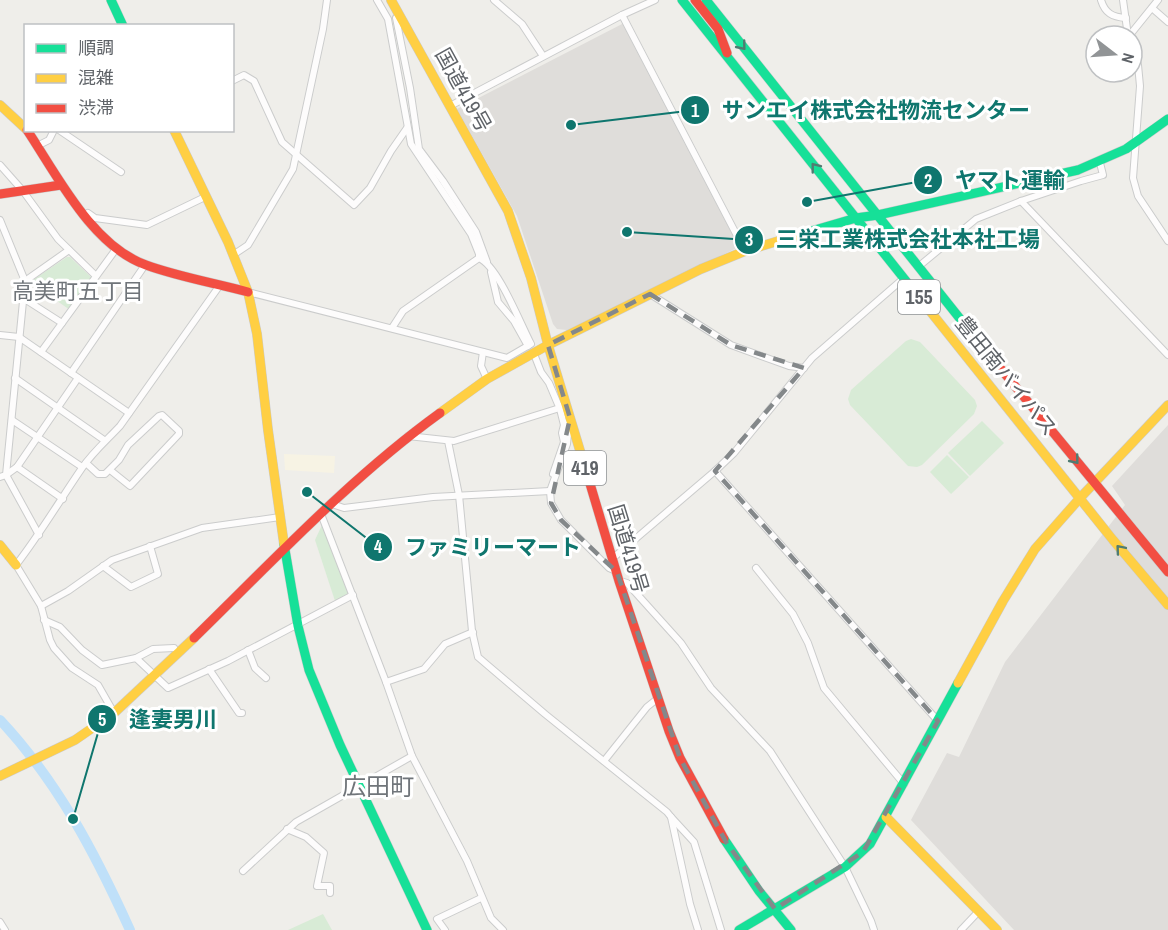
<svg xmlns="http://www.w3.org/2000/svg" width="1168" height="930" viewBox="0 0 1168 930" font-family="'Archivo Narrow','Noto Sans JP',sans-serif">
	<style>
		.commercial { fill: #f7f3e4 }
		.industrial { fill: #dfddda }
		.green { fill: #d8ebd6 }
		.lines { fill: none; stroke-linecap: round; stroke-linejoin: round }
		.river { stroke: #bfe0f9; stroke-width: 10 }
		.street-casing { stroke: #cbcccc; stroke-width: 8 }
		.fast-casing { stroke: #cacacb; stroke-width: 10 }
		.slow-casing { stroke: #cacacb; stroke-width: 10 }
		.jam-casing { stroke: #cacacb; stroke-width: 10 }
		.street { stroke: #fdfcfc; stroke-width: 6 }
		.fast { stroke: #16e098; stroke-width: 9 }
		.slow { stroke: #ffcf43; stroke-width: 9 }
		.jam { stroke: #f24e42; stroke-width: 9 }
		.oneway { stroke: #507c72 }
		.marked { fill: none; stroke: #84888a; stroke-width: 4.5; stroke-dasharray: 12 8; stroke-linejoin: round }
		.labels { text-anchor: middle; stroke-width: 6; stroke-linejoin: round; paint-order: stroke }
		.shield { fill: #fff; stroke: #8f9295; stroke-width: 1.5 }
		.shield-label { font-size: 20px; font-weight: bold; fill: #5f6368 }
		.street-label { font-size: 21px; fill: #5f6368; stroke: #fff }
		.neighbourhood-label { font-size: 22px; fill: #70757a; stroke: #fff }
		.quarter-label { font-size: 24px; fill: #70757a; stroke: #fff }
		.leader { fill: none; stroke: #0f766e; stroke-width: 2 }
		.callout-dot { fill: #0f766e; stroke: #fff; stroke-width: 2 }
		.mark-label { font-size: 18px; text-anchor: middle; font-weight: bold; fill: #fff }
		.callout-label { font-size: 22px; text-anchor: middle; font-weight: bold; fill: #0f766e; stroke: #fff; stroke-width: 6; stroke-linejoin: round; paint-order: stroke }
	</style>
	<rect width="100%" height="100%" fill="#efeeea"/>
	<polygon class="commercial" points="284,454 335,456 334,473 285,470"/>
	<g class="industrial">
		<polygon points="624,23 739,247 567,330 557,329 553,324 517,216 457,109"/>
		<polygon points="1168,425 1168,930 1014,930 911,820 947,753 959,757 1005,662 1125,505 1112,486"/>
	</g>
	<g class="green">
		<polygon points="67,257 70,257 91,277 91,281 70,310 30,282"/>
		<polygon points="911,339 920,342 975,400 977,406 974,414 922,465 917,467 908,466 850,405 848,399 851,390 906,341"/>
		<polygon points="982,421 1004,443 970,476 948,453"/>
		<polygon points="947,455 969,477 951,494 930,472"/>
		<polygon points="322,525 349,593 335,601 315,540"/>
		<polygon points="323,914 332,930 288,930"/>
	</g>
	<g class="lines">
		<path class="river" d="M0 720C58 782 95 853 130 930"/>
		<g class="street-casing">
			<g id="street">
				<polyline points="377,0 388,19 411,144 471,234 479,254 479,258"/>
				<polyline points="494,0 522,24 543,56"/>
				<path d="M1101 0C1105 13 1112 17 1126 18"/>
				<polyline points="1123,0 1128,36"/>
				<polyline points="1152,8 1168,22"/>
				<polyline points="622,15 745,251"/>
				<polyline points="396,18 410,88 419,149 443,181 476,232 487,262"/>
				<polyline points="1129,36 1158,0"/>
				<polyline points="1132,46 1138,65 1140,86 1133,178 1138,196 1168,241"/>
				<polyline points="232,81 244,75 254,81 282,142 354,205 370,188 391,151 407,128"/>
				<polyline points="450,106 622,15 655,0"/>
				<polyline points="59,130 121,172"/>
				<polyline points="37,146 49,140 54,130"/>
				<polyline points="0,165 23,191 58,239 96,276"/>
				<polyline points="1021,201 1168,355"/>
				<polyline points="88,213 95,218 147,225 205,197"/>
				<polyline points="0,220 25,281 6,475 39,535"/>
				<polyline points="233,255 248,245 293,169 323,29 327,0"/>
				<polyline points="918,267 976,219 1021,201 1081,181 1103,175 1100,163"/>
				<polyline points="491,272 498,302 514,321 528,346"/>
				<polyline points="904,278 812,358 734,453 715,471 938,721"/>
				<polyline points="25,281 69,250"/>
				<path d="M248 292 507 358 531 344C520 323 498 266 479 258"/>
				<polyline points="650,294 731,345 789,366 804,368"/>
				<polyline points="23,298 62,323"/>
				<polyline points="392,328 403,311 479,258"/>
				<polyline points="0,335 19,337 129,413"/>
				<polyline points="41,352 116,249"/>
				<polyline points="483,352 481,366 487,379"/>
				<polyline points="534,354 541,372 549,383 560,409 564,425 562,433 564,442 553,474"/>
				<polyline points="71,373 145,265"/>
				<polyline points="15,378 104,440"/>
				<polyline points="12,420 82,467"/>
				<polyline points="569,423 567,444 550,491 551,503 561,520 609,568 616,571"/>
				<polyline points="408,436 454,441 566,406"/>
				<polyline points="448,441 459,495 472,631 478,657 545,714 667,812 671,817 690,904 698,930"/>
				<polyline points="86,463 98,474 105,474 119,460 128,445 159,416 162,415 179,431 179,434 130,486 110,470"/>
				<polyline points="17,467 63,499"/>
				<polyline points="0,477 6,475 17,467 78,378"/>
				<polyline points="332,504 344,508 433,497 550,491"/>
				<polyline points="321,514 386,682 412,756 467,861 491,918 503,930"/>
				<polyline points="613,558 715,471"/>
				<polyline points="103,566 131,587 158,574 150,546"/>
				<polyline points="756,568 793,614 808,643 824,688 904,784"/>
				<polyline points="620,581 627,583 681,643 711,688 770,751 845,867 871,921 874,930"/>
				<polyline points="41,606 68,591 112,560 202,528 280,517"/>
				<polyline points="44,620 60,627 82,650 102,665 136,658 168,688 228,661 353,595"/>
				<polyline points="248,650 255,668 266,678"/>
				<polyline points="136,658 153,649 174,648"/>
				<polyline points="209,669 239,713 242,713"/>
				<polyline points="386,682 424,669 445,644 473,632"/>
				<path d="M114 713 98 685 72 668 54 648 50 640 41 606 16 565C40 534 60 500 82 468 93 452 107 440 120 426L220 285"/>
				<polyline points="604,761 647,707 657,699"/>
				<polyline points="671,817 694,842 721,930"/>
				<polyline points="287,829 306,837 324,853 317,886 330,886 330,893"/>
				<polyline points="243,871 296,822 412,756"/>
				<polyline points="0,922 5,930"/>
				<polyline points="445,930 437,919 481,898"/>
				<polyline points="961,930 979,911"/>
			</g>
		</g>
		<g class="fast-casing">
			<g id="fast">
				<polyline points="111,0 123,26"/>
				<polyline points="682,0 910,286"/>
				<polyline points="706,0 973,335"/>
				<polyline points="808,232 856,218 878,215 1078,170 1126,149 1168,119"/>
				<polyline points="284,544 298,626 309,670 340,745 427,930"/>
				<polyline points="724,839 759,891 791,930"/>
				<polyline points="739,930 845,867 870,844 958,683"/>
			</g>
		</g>
		<g class="slow-casing">
			<g id="slow">
				<polyline points="391,0 508,211 531,278 548,345 588,477"/>
				<polyline points="0,105 26,129"/>
				<polyline points="174,130 228,242 248,292 257,334 268,430 284,544"/>
				<polyline points="910,286 1113,540 1168,605"/>
				<polyline points="440,413 487,379 548,345 701,269 745,251 808,232"/>
				<polyline points="0,545 16,565"/>
				<polyline points="958,683 1003,601 1035,549 1080,498 1168,405"/>
				<polyline points="0,776 75,740 114,713 194,638"/>
				<polyline points="886,817 997,930"/>
			</g>
		</g>
		<g class="jam-casing">
			<g id="jam">
				<polyline points="695,0 718,29 727,53"/>
				<path d="M27 130C57 175 92 246 146 265 179 277 215 283 248 292"/>
				<polyline points="0,194 61,185"/>
				<polyline points="973,335 1168,572"/>
				<polyline points="588,477 619,581 669,731 680,758 724,839"/>
				<path d="M194 638C273 561 350 478 440 413"/>
			</g>
		</g>
		<use href="#street" class="street"/>
		<use href="#fast" class="fast"/>
		<use href="#slow" class="slow"/>
		<use href="#jam" class="jam"/>
	</g>
	<defs><path id="oneway-chevron" d="M-2-3.5L2.5 0L-2 3.5" fill="none" stroke-width="1.6" stroke-linecap="round" stroke-linejoin="round" transform="scale(1.5)"/></defs>
	<g class="oneway">
		<use href="#oneway-chevron" transform="translate(742 46) rotate(51)"/>
		<use href="#oneway-chevron" transform="translate(815 167) rotate(-128)"/>
		<use href="#oneway-chevron" transform="translate(1075 460) rotate(51)"/>
		<use href="#oneway-chevron" transform="translate(1120 549) rotate(-130)"/>
	</g>
	<path class="marked" d="M650 294 731 345 804 368 715 471 938 721 863 852 775 909 726 842 680 758 617 572 561 520 551 503 570 418 548 345Z"/>
	<g class="labels">
		<g class="shield">
			<rect x="898" y="280" width="42" height="34" rx="4.5"/>
			<rect x="564" y="451" width="42" height="34" rx="4.5"/>
		</g>
		<g class="shield-label">
			<text x="919" y="304">155</text>
			<text x="585" y="475">419</text>
		</g>
		<g class="street-label">
			<text transform="translate(463 90) rotate(61)" y="7">国道419号</text>
			<text transform="translate(1006 376) rotate(51)" y="7">豊田南バイパス</text>
			<text transform="translate(628 549) rotate(73)" y="7">国道419号</text>
		</g>
		<g class="neighbourhood-label">
			<text x="78" y="299">高美町五丁目</text>
		</g>
		<g class="quarter-label">
			<text x="378" y="795">広田町</text>
		</g>
	</g>
	<path class="leader" d="M571 125L695 110M807 202L928 180M627 232L749 240M307 492L378 547M73 819L102 719"/>
	<g class="callout-dot">
		<circle cx="571" cy="125" r="6"/>
		<circle cx="807" cy="202" r="6"/>
		<circle cx="627" cy="232" r="6"/>
		<circle cx="307" cy="492" r="6"/>
		<circle cx="73" cy="819" r="6"/>
		<circle cx="695" cy="110" r="15"/>
		<circle cx="928" cy="180" r="15"/>
		<circle cx="749" cy="240" r="15"/>
		<circle cx="378" cy="547" r="15"/>
		<circle cx="102" cy="719" r="15"/>
	</g>
	<g class="mark-label">
		<text x="695" y="117">1</text>
		<text x="928" y="187">2</text>
		<text x="749" y="246">3</text>
		<text x="378" y="553">4</text>
		<text x="102" y="726">5</text>
	</g>
	<g class="callout-label">
		<text x="876" y="118">サンエイ株式会社物流センター</text>
		<text x="1010" y="188">ヤマト運輸</text>
		<text x="908" y="247">三栄工業株式会社本社工場</text>
		<text x="493" y="555">ファミリーマート</text>
		<text x="173" y="727">逢妻男川</text>
	</g>
	<rect x="24" y="24" width="210" height="108" fill="#ffffff" stroke="#bfc1c3" stroke-width="1.5"/>
	<rect x="36" y="44" width="30" height="9" fill="#16e098" stroke="#bfc1c3" stroke-width="1.5"/>
	<text x="78" y="54" font-size="18" fill="#5f6368">順調</text>
	<rect x="36" y="74" width="30" height="9" fill="#ffcf43" stroke="#bfc1c3" stroke-width="1.5"/>
	<text x="78" y="84" font-size="18" fill="#5f6368">混雑</text>
	<rect x="36" y="104" width="30" height="9" fill="#f24e42" stroke="#bfc1c3" stroke-width="1.5"/>
	<text x="78" y="114" font-size="18" fill="#5f6368">渋滞</text>
	<g transform="translate(1114 54) rotate(107)"><circle r="28" fill="#ffffff" stroke="#bfc1c3" stroke-width="1.5"/>
	<path d="M0-4.5L10 22L0 15L-10 22Z" fill="#919496"/>
	<text y="-9" font-size="16" font-weight="bold" text-anchor="middle" fill="#5f6368">N</text>
	</g>
</svg>
